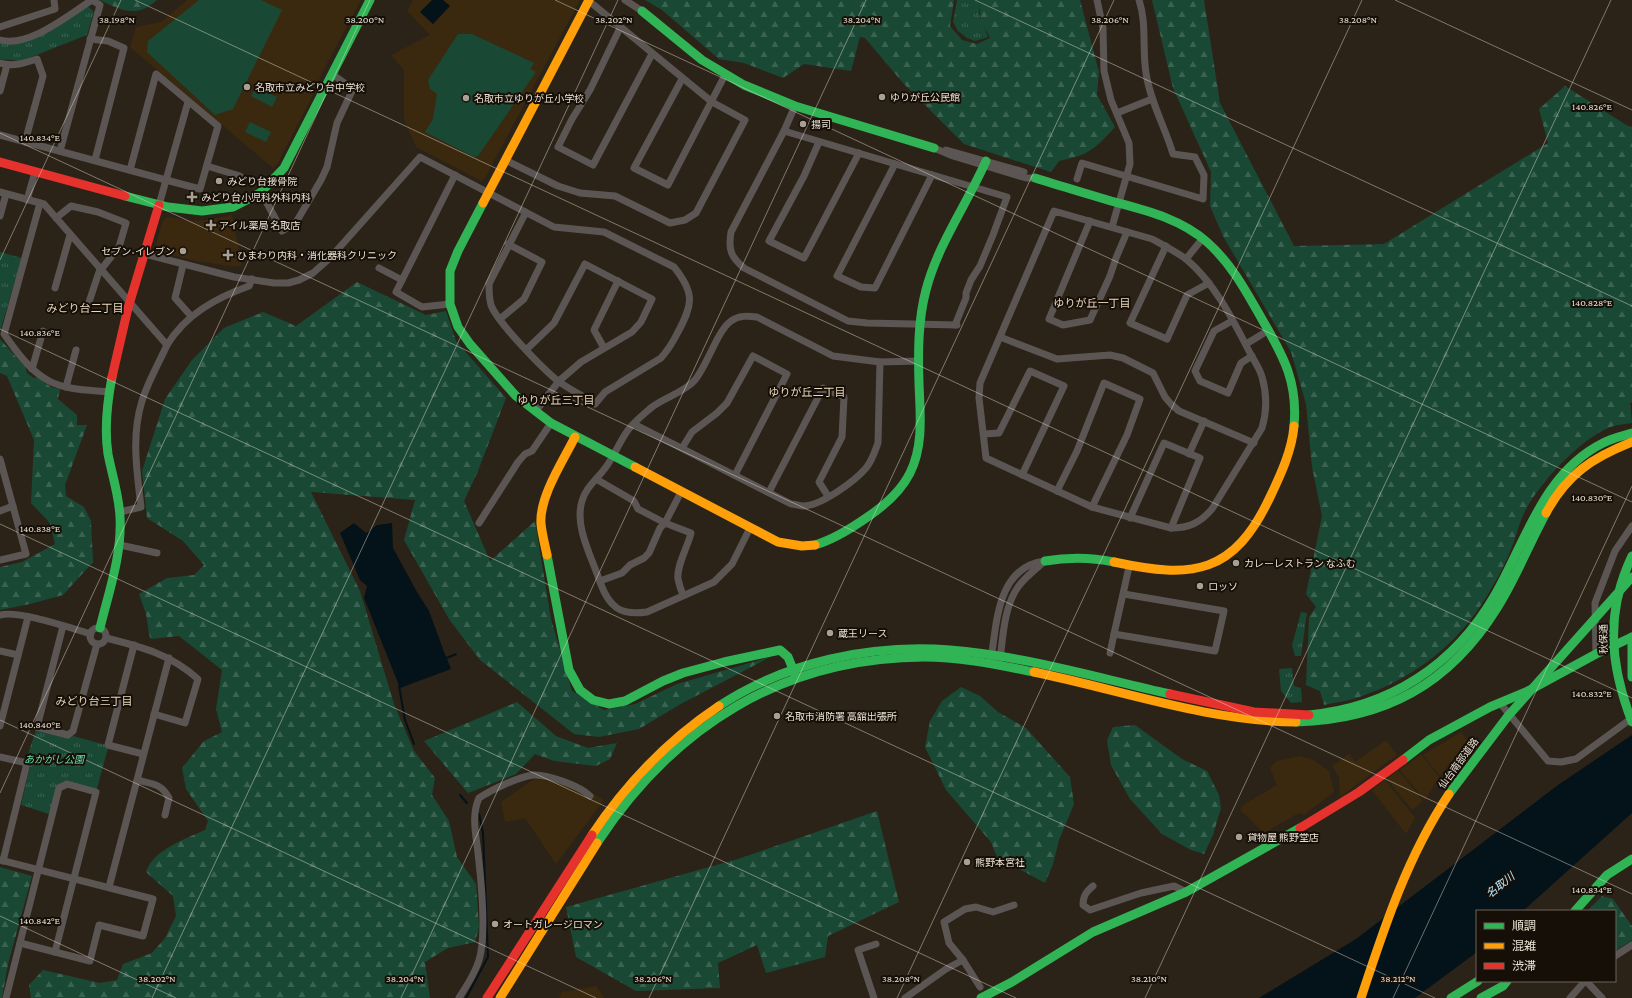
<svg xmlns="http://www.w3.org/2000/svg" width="1632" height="998" viewBox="0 0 1632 998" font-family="'Crimson Pro','Noto Sans JP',serif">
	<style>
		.built { fill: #3a290e }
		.forest { fill: url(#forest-firs) }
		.park { fill: url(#park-tufts) }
		.garden { fill: #194935 }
		.water { fill: #041219 }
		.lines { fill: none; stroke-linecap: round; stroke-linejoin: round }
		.stream { stroke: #041219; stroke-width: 2 }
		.street { stroke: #5b5654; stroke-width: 7 }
		.fast { stroke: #30b455; stroke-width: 9 }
		.slow { stroke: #ff9f0a; stroke-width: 9 }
		.jam { stroke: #e5322d; stroke-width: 9 }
		.ticks { fill: none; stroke: #ece3d6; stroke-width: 1; stroke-opacity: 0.45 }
		.poi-dot { fill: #a8a093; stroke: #160f07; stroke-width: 1.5 }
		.labels { text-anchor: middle; stroke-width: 4; stroke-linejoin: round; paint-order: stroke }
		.poi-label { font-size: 10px; fill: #ece3d6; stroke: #160f07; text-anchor: start }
		.street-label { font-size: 10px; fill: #ece3d6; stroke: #160f07 }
		.park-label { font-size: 10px; font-style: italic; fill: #6be0b1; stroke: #160f07 }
		.neighbourhood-label { font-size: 11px; fill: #ecd9bf; stroke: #160f07 }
		.water-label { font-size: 11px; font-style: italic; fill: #bde8fa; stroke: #160f07 }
		.ticks-label { font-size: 10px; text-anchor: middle; fill: #ece3d6; stroke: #160f07; stroke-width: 4; stroke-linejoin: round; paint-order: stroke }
	</style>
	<defs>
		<pattern id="forest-firs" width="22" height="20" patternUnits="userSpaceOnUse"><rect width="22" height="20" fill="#194935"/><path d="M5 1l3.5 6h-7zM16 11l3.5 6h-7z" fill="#3b6352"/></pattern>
		<pattern id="park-tufts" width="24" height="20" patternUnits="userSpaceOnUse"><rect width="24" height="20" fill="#194935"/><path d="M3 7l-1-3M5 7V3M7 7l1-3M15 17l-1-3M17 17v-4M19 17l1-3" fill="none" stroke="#3b6352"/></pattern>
	</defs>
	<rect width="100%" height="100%" fill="#2b2317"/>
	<g class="built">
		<polygon points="187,0 361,0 322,73 310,101 278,163 273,168 130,47 136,27 161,22"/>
		<polygon points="413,0 580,0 485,178 481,181 416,147 404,120 404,70 391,55 430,35 407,11"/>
		<polygon points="232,215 242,266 230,266 196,261 157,251 155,247 163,220 168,217 189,221 206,220"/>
		<polygon points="1461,732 1468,741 1440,776 1423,755"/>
		<polygon points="1386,740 1397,755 1340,797 1339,777 1332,766 1349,754 1355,762"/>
		<polygon points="1421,754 1439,777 1425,800 1400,770"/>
		<polygon points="1300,756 1313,760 1329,771 1334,792 1304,815 1299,813 1264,833 1240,810 1243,805 1277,785 1270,768 1276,761"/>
		<polygon points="1398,770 1423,801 1412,810 1387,779"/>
		<polygon points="534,779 576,784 604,800 556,864 525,818 505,822 501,802"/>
		<polygon points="1385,780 1415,818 1406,834 1372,790"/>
		<polygon points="596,986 604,998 559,998 562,992"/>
	</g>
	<g class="forest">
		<path d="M100 0H157C137 18 122 11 100 0Z"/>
		<path d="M645 0H954L950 26 962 40 977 44 990 38 981 21 979 0H1080L1099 72 1097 95 1115 127C1095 149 1089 155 1059 161L1051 172 964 144 903 83 865 38 860 37 851 71 804 64 783 78 744 63 719 59 662 10Z"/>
		<path d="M1152 0H1204L1220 103 1294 246 1384 244 1548 143 1539 109 1565 86 1628 126 1632 127V402L1630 403 1632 423C1625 424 1615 425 1608 428 1579 440 1533 489 1522 518 1518 527 1516 536 1513 544 1505 566 1491 591 1477 611 1449 651 1408 680 1362 696 1350 701 1337 702 1324 705L1320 691 1306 685 1309 617 1316 607 1306 594 1322 516 1312 467 1306 404 1291 352 1223 236 1210 206 1211 172 1173 88Z"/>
		<path d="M357 282 426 315 446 311 456 341 506 398 478 471 464 501 490 561 535 521 551 619 572 691 604 710 635 704 677 684 770 657 679 705 639 729 599 737 574 734 480 660 449 619 404 540 415 500 311 492 360 591 394 704 414 751 435 778 432 795 449 821 457 857 476 884 479 927 475 942 448 948 425 962 430 998H31L29 985 43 970 100 983 117 980 123 964 152 953 165 938 176 916 173 896 146 872C153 850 185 839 205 830L208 821 186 789 182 768 204 741 222 732 216 709 222 670 179 636 150 639 146 614 139 594 167 578 194 575 204 565 183 541 147 518 142 471 165 399 192 360 224 328 263 312 296 326Z"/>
		<polygon points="0,339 26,368 27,373 34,378 37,377 51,387 60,389 58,399 77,415 77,425 87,425 65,485 66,496 84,507 91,521 93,562 63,595 30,604 0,610 0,567 22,562 55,544 50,523 31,503 34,440 7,376 0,373"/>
		<polygon points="961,687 980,696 998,712 1026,728 1070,777 1074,804 1059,840 1053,864 1045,883 997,857 991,842 946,790 925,747 930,721 942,701"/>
		<polygon points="517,702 556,736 588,748 617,743 610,759 596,766 554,761 535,754 516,774 468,793 424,741"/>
		<polygon points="1135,725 1182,759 1207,771 1219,795 1221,808 1213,835 1204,854 1191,850 1162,834 1130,799 1111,765 1107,740 1113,727"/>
		<polygon points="877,811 899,902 828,936 825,957 766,973 757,945 718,963 720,988 636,991 576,957 566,907 738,859"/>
		<polygon points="0,867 32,876 8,964 2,998 0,998"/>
		<polygon points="1602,896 1613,899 1632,926 1632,940 1615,951 1615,911 1587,911"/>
	</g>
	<g class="park">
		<polygon points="957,0 980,0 979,14 988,37 975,41 967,38 958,31 953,22"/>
		<polygon points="87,5 94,12 87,35 21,61 0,59 0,43 5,44 17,43"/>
		<polygon points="0,252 22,258 0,331"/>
		<polygon points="1301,612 1307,613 1301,656 1295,656 1292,645"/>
		<polygon points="1292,668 1294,686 1301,688 1302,702 1291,703 1281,691 1279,669"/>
		<polygon points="36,730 69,738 73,736 106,745 108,748 96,792 95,789 64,781 57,786 49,814 21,805 30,766 26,760"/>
	</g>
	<g class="garden">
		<polygon points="199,0 261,0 282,10 233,109 215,115 147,52 148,41"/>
		<polygon points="458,34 472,34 534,63 530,69 536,72 478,156 474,157 425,132 433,119 437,94 430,89 428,80"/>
		<polygon points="256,87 277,97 272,107 251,96"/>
		<polygon points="250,122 271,132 266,142 245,132"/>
	</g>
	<g class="water">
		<polygon points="432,0 443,0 450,6 433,24 420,12"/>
		<polygon points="354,523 366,533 377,525 392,523 393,548 417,592 429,611 446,657 456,653 457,655 447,659 451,669 400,688 364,598 367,586 360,580 340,533"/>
		<polygon points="1632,735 1632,813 1523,911 1477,911 1477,952 1415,998 1259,998 1356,939 1558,785"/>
	</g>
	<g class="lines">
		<g class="stream">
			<polyline points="399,686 405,720 414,744"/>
			<polyline points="460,795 467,803"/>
			<polyline points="466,998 488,957 483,833 479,814"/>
		</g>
		<g class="street">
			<polyline points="625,0 642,11"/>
			<polyline points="1097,0 1103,28 1104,71 1111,100 1129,143 1130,164 1112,227"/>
			<polyline points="0,27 55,9 54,0"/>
			<polyline points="620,28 590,90 572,119 558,147 593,165 652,54"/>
			<polyline points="90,39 108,41 124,48 95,160"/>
			<path d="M0 40C29 48 68 15 92 0"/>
			<path d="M0 63C13 67 25 63 37 59L43 76 25 142"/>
			<polyline points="682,79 634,168 668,185 725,75"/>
			<polyline points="0,91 7,65"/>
			<path d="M795 106 784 131 731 232C728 250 731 257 744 268L848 321 867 323 957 325"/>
			<polyline points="1117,113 1152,99"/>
			<polyline points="784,131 1007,197 993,235 980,266 971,280 966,293 966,298 955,325"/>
			<polyline points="0,135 166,180 159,205"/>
			<polyline points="819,142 804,176 769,241 804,258 859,153"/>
			<polyline points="934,148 953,156 1026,178 1035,178"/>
			<polyline points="946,150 1024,172"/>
			<polyline points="60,151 100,5 92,0"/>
			<polyline points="505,160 558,186 580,193 615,196 670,223 685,220 696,213 745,120 712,102 589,1"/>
			<polyline points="895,164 837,276 861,287 875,288 932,175"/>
			<polyline points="207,166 240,176"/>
			<polyline points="130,170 156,74 218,126 200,189 166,180 188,102"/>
			<path d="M1077 179 1082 163 1203 199 1204 175 1195 157 1173 154C1165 127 1150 101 1146 73 1142 48 1147 24 1139 0"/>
			<path d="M0 192 44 204 167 345C186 314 216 298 249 286L252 279"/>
			<polyline points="261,192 282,231 295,224 321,180 327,167 337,123 353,89 332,74"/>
			<polyline points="27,200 35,172"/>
			<path d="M40 203 4 334C16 351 30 371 49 381 66 390 90 390 109 392"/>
			<path d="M1054 211 1152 239C1163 245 1175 251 1186 259 1215 283 1234 322 1251 355 1255 362 1260 369 1262 377 1267 394 1267 411 1262 428L1212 509C1200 523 1189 528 1171 528L1092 507 986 458 979 398 980 383Z"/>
			<polyline points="0,216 6,194"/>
			<polyline points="56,218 71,206 98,212 126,223 119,247 99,272 88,305"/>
			<polyline points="1090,221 1049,319 1063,325 1090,320 1110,276 1116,258 1127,232"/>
			<polyline points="1166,246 1130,323 1167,339 1187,295 1209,283"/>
			<path d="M145 254 234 277 274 283H288L299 280 313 273 330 258 420 157 554 227 604 232 674 267C695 293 693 304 678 332 673 342 668 350 661 358L605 392 595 404C583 396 569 389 558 381 543 369 497 322 491 305 489 298 489 291 489 284L526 212"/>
			<polyline points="1186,259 1203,238"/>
			<polyline points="183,265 175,298 191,316"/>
			<polyline points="379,268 402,280"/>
			<polyline points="55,288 70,235"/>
			<polyline points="450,304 422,307 396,292 455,175"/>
			<polyline points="500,319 524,299 542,262 508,244"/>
			<polyline points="1232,321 1214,331 1195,371 1200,381 1228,393 1241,363 1252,356"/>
			<polyline points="1000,337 1057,359 1110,355 1123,358 1153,373 1165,397 1171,404 1179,411 1254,443"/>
			<polyline points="1246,344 1269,330"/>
			<polyline points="604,348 594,330 618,281"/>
			<polyline points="527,349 554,323 585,264 652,299 641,322 632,332 581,362 559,381 535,412"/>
			<polyline points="32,369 43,331"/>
			<polyline points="66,387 76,350"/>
			<path d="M634 424 791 504C795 504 800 506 803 506 821 506 855 481 866 468 872 461 875 451 878 443L880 362"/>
			<polyline points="984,434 999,433 1030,371 1064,386 1022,475"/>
			<polyline points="682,448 692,432 717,413 727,403 753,356 787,374 735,475"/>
			<polyline points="1189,454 1204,421"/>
			<polyline points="0,459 26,554 0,560"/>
			<polyline points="596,479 634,501 638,509 665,523 660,528 649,553 644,558 630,565 622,573 600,581"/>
			<polyline points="1057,491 1077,451 1104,383 1140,399 1127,435 1092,507"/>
			<path d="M681 492 665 523 691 533C688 546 676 567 678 579 679 584 681 590 683 595"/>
			<polyline points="769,492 823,388 844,397 842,437 819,482 828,496"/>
			<polyline points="0,511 13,506"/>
			<path d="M120 512 141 507C137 472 131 436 142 401 148 381 159 363 167 345"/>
			<polyline points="1130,518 1164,443 1200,458 1171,528"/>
			<polyline points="479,523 518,462 525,454 532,451 551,423"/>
			<path d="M750 528 732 564 714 582 647 612C620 616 609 607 600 582 592 557 574 527 582 501 586 486 600 477 608 464 615 454 620 441 628 430 634 422 644 414 652 407 665 397 685 392 695 380 708 364 717 331 731 321 739 315 748 316 757 317L833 356 880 362 919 361"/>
			<polyline points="120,545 157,553"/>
			<polyline points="1124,594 1224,611 1215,651 1114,634 1129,567"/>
			<path d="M0 615C19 610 70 628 91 634"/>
			<polyline points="63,626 37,727 68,735 73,731 97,644"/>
			<circle cx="98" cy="636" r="8"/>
			<path d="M106 638C142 647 170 654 198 679L185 723 154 714"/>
			<polyline points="134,645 108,745 143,754"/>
			<polyline points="0,651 18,655"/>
			<polyline points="1110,653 1114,634"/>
			<polyline points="1596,654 1595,603 1615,551 1632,526"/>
			<path d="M991 659C997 622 997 567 1045 561"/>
			<path d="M1000 660C1003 636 1004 607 1018 587 1025 577 1036 569 1045 561"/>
			<polyline points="1500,703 1548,761 1561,762 1576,759 1632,718"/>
			<polyline points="0,726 28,617"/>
			<polyline points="0,757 27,763 3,861"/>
			<path d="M137 780C152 784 161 783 169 798L165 815"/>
			<polyline points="0,860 153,899 143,936 99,925 90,961 20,943"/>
			<path d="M1093 886C1086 892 1083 896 1083 905L1090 910 1141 893 1174 886 1186 892"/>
			<polyline points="109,887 169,658"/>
			<polyline points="1615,956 1632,945"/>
			<polyline points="963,960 949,943 944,922 965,909 976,907 993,912 1014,905"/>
			<polyline points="1586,981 1602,998"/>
			<polyline points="6,998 59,788 67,784 96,792 55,952"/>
			<path d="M459 998C466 987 474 975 478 963 487 940 481 879 478 853 476 834 471 816 479 798 491 790 518 777 533 775 547 774 580 786 590 796"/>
			<polyline points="874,998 858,950 876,944"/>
			<polyline points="905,998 946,969 963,960 980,987"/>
			<polyline points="1570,998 1585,981"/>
		</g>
		<g class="fast">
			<polyline points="642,11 702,60 744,85 795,106 934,148"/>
			<path d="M1035 178C1060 186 1085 193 1111 201 1144 210 1180 218 1207 242 1232 264 1247 293 1263 321 1284 357 1298 383 1294 426"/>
			<polyline points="125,196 168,207 202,211 233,207 260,193 284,168 370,0"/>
			<polyline points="483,203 458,251 450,271 450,304 458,327 470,344 516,396 551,423 635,467"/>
			<path d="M815 545C835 539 852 528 869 516 885 505 901 491 910 473 924 445 920 413 919 383 918 352 918 320 926 290 938 244 967 204 986 161"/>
			<polyline points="547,555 569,670 580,690 593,700 609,704 625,701 663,681 683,673 724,662 780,650 788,657 795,674"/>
			<path d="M1632 556C1605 613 1610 665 1632 722"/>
			<path d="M1045 561C1069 557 1090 557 1114 562"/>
			<path d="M100 628C109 591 122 555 120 517 119 495 112 475 108 454 104 428 107 403 112 377"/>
			<polyline points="1632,637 1632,677"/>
			<path d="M719 706C786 662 870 644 950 650 1025 656 1098 678 1170 694"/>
			<path d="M1309 715C1390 707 1454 666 1495 595 1526 541 1543 473 1603 443 1612 438 1623 436 1632 433"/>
			<path d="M1296 722C1385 719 1449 685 1497 608 1516 578 1529 544 1546 513"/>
			<polyline points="1403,760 1429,740 1490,707 1528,691 1596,654 1632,637"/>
			<polyline points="1449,794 1508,716 1632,577"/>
			<path d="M597 843C674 726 782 658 924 657 961 657 998 665 1034 672"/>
			<polyline points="1575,911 1607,875 1632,859"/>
			<polyline points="981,998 1012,982 1093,932 1186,892 1300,828"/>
			<polyline points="1451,998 1478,981"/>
			<polyline points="1481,998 1503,986 1507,981"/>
		</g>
		<g class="slow">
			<polyline points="483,203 589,0"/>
			<polyline points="635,467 778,542 802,546 815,545"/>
			<path d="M1546 513C1567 474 1592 458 1632 442"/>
			<path d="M547 555C545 545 542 534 541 524 539 497 563 461 575 437"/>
			<path d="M1114 562C1193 579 1234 575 1271 495 1281 474 1292 450 1294 426"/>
			<path d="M1034 672C1121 690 1207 721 1296 722"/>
			<path d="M592 835C626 784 668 740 719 706"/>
			<polyline points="500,998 597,843"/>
			<path d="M1361 998C1384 928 1407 857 1449 794"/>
		</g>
		<g class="jam">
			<polyline points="0,162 125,196"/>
			<polyline points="112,377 128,308 159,205"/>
			<polyline points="1170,694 1254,712 1309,715"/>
			<polyline points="1300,828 1359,792 1403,760"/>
			<polyline points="487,998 592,835"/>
		</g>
	</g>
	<path class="ticks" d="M135 0 1632 698M555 0 1632 502M975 0 1632 306M1395 0 1632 110M0 133 1632 894M0 260 121 0M0 329 1435 998M0 524 1016 998M0 720 596 998M0 793 370 0M0 916 176 998M152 998 618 0M401 998 866 0M649 998 1114 0M897 998 1362 0M1145 998 1611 0M1393 998 1632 486"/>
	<g class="poi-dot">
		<circle cx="247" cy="87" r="4"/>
		<circle cx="882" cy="97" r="4"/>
		<circle cx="466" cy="98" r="4"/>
		<circle cx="803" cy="124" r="4"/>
		<circle cx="219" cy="181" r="4"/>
		<path d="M190 191h4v4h4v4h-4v4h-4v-4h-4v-4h4z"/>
		<path d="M209 219h4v4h4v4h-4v4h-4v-4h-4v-4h4z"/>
		<circle cx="183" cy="251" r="4"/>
		<path d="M226 249h4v4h4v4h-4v4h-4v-4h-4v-4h4z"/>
		<circle cx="1236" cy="563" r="4"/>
		<circle cx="1200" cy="586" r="4"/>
		<circle cx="830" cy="633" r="4"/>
		<circle cx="777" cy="716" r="4"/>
		<circle cx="1239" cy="837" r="4"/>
		<circle cx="967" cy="862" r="4"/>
		<circle cx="495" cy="924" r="4"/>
	</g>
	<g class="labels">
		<g class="poi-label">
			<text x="255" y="91">名取市立みどり台中学校</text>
			<text x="890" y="101">ゆりが丘公民館</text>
			<text x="474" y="102">名取市立ゆりが丘小学校</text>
			<text x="811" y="128">揚司</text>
			<text x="227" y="185">みどり台接骨院</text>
			<text x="201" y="201">みどり台小児科外科内科</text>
			<text x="219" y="229">アイル薬局 名取店</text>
			<text x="175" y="255" text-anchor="end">セブン-イレブン</text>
			<text x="237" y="259">ひまわり内科・消化器科クリニック</text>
			<text x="1244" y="567">カレーレストラン なふむ</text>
			<text x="1208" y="590">ロッソ</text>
			<text x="838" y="637">蔵王リース</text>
			<text x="785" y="720">名取市消防署 高舘出張所</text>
			<text x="1247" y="841">貸物屋 熊野堂店</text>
			<text x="975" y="866">熊野本宮社</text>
			<text x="503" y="928">オートガレージロマン</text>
		</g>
		<g class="street-label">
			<text transform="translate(1603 639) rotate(-91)" y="4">秋保通</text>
			<text transform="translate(1458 763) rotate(-54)" y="4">仙台南部道路</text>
		</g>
		<g class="park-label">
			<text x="54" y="763">あかがし公園</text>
		</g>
		<g class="neighbourhood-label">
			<text x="1092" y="307">ゆりが丘一丁目</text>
			<text x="85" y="312">みどり台二丁目</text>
			<text x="807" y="396">ゆりが丘二丁目</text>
			<text x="556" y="404">ゆりが丘三丁目</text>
			<text x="94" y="705">みどり台三丁目</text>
		</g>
		<g class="water-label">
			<text transform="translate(1500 885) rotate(-39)" y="4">名取川</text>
		</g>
	</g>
	<g class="ticks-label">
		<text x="117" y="23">38.198°N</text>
		<text x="365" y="23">38.200°N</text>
		<text x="614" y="23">38.202°N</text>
		<text x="862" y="23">38.204°N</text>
		<text x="1110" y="23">38.206°N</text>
		<text x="1358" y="23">38.208°N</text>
		<text x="1592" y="110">140.826°E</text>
		<text x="40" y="141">140.834°E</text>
		<text x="1592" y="306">140.828°E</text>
		<text x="40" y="336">140.836°E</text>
		<text x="1592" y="501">140.830°E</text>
		<text x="40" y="532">140.838°E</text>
		<text x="1592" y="697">140.832°E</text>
		<text x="40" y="728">140.840°E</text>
		<text x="1592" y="893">140.834°E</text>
		<text x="40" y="924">140.842°E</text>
		<text x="157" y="982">38.202°N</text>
		<text x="405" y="982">38.204°N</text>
		<text x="901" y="982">38.208°N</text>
		<text x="1398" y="982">38.212°N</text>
		<text x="653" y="982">38.206°N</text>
		<text x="1149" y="982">38.210°N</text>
	</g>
	<rect x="1476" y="910" width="140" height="72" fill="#160f07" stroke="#6c645a"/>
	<rect x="1484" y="923" width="20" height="6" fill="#30b455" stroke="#6c645a"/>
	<text x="1512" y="930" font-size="12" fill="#ece3d6">順調</text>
	<rect x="1484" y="943" width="20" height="6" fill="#ff9f0a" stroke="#6c645a"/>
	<text x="1512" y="950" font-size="12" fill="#ece3d6">混雑</text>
	<rect x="1484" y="963" width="20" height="6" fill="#e5322d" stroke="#6c645a"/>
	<text x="1512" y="970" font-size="12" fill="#ece3d6">渋滞</text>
</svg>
